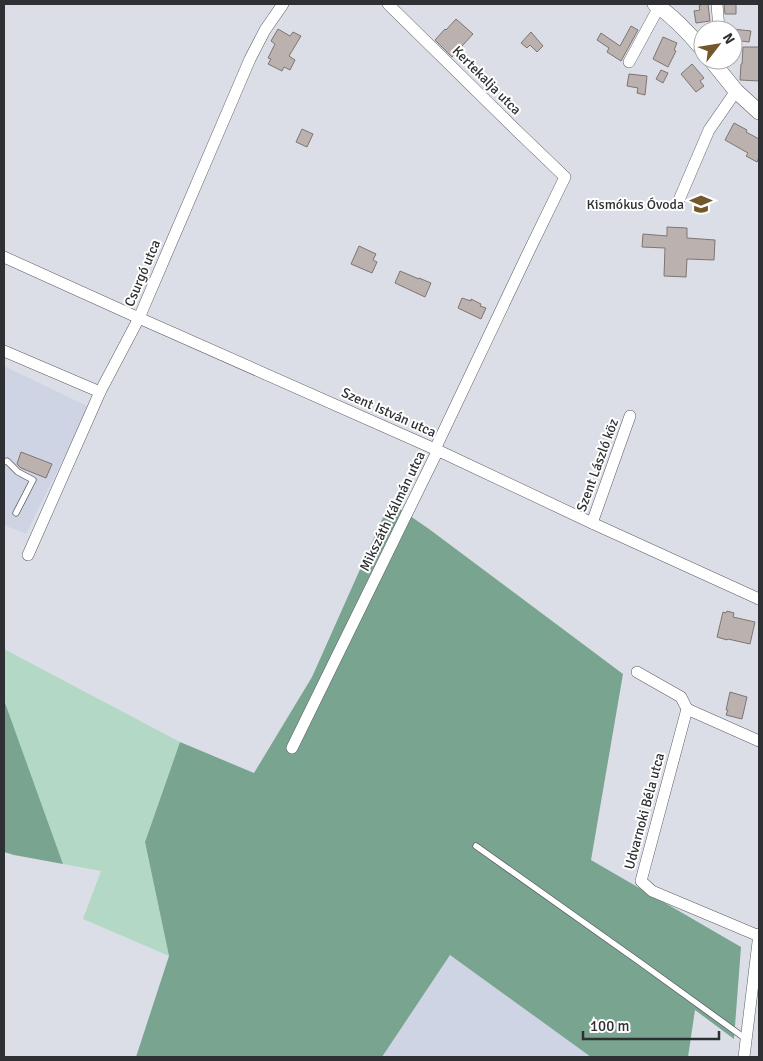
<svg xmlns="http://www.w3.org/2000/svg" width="763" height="1061" viewBox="0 0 763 1061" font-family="Signika,sans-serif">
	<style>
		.built { fill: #ced4e3 }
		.green { fill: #b3d9c6 }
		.forest { fill: #79a490 }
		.building { fill: #bbb2af; stroke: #7e7572 }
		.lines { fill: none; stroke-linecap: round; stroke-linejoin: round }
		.service-casing { stroke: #5b5d64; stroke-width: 7 }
		.minor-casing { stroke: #5b5d64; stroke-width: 12 }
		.secondary-casing { stroke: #5b5d64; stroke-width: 16 }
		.service { stroke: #fff; stroke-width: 5.5 }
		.minor { stroke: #fff; stroke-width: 11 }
		.secondary { stroke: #fff; stroke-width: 15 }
		.labels { text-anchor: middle; stroke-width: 4; stroke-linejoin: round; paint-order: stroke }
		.street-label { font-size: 14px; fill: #2f3033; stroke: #fff }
		.poi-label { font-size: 14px; fill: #2f3033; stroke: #fff; text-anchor: end }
	</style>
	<rect width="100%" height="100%" fill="#dcdee7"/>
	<g class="built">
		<polygon points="4,366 89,407 26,534 4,525"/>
		<polygon points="450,955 591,1057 382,1057"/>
	</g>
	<polygon class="green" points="4,649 180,742 145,842 169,956 83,919 101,871 63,864 4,700"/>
	<g class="forest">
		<polygon points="390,502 429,529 623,674 591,860 741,947 734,1039 695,1010 688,1057 591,1057 450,955 382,1057 136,1057 169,956 145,842 180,742 254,773 312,677"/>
		<polygon points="4,700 63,864 14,855 4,852"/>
	</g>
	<g class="building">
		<polygon points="701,4 708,4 710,21 696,23 694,11 700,10 699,6 701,5"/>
		<polygon points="724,4 736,4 736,14 725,14"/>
		<polygon points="456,19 473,34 452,57 435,40 445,29 446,30"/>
		<polygon points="631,26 638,30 621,61 607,52 609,48 597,40 601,33 620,46"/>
		<polygon points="278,29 290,36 293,32 301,36 289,56 295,60 290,70 284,67 282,71 268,64 271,59 268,58 275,44 271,41"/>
		<polygon points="733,29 751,31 749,42 733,40"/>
		<polygon points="531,32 543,46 537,52 530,45 527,48 521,43"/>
		<polygon points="663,37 677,43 674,50 676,51 668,67 653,59"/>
		<polygon points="743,47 759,47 759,81 740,80 741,64 742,64"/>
		<polygon points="692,64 704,78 700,81 704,86 696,92 681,74"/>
		<polygon points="661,70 668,73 663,83 656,79"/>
		<polygon points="629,74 647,76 645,95 637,93 638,88 627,86"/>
		<polygon points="734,123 747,130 746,132 759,139 759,157 757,162 746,156 748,153 725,140"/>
		<polygon points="302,129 313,134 307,147 296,142"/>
		<polygon points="667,227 687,228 687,238 715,240 714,260 687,259 686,277 664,276 665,248 642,247 643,234 667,236"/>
		<polygon points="359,246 376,254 373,260 377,262 372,273 351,264"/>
		<polygon points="400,271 419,279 419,278 431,283 425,297 395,283"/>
		<polygon points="462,298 471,301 471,299 481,304 480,306 486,308 481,319 458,308"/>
		<polygon points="21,452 52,464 46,478 21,468 17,464"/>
		<polygon points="727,611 734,613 733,617 755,622 750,644 728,639 727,640 717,637 723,612 726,613"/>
		<polygon points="730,692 747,697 742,719 726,715 728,710 726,710"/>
	</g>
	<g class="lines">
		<g class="service-casing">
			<g id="service">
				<polyline points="4,462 7,461 18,472 33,480 16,513"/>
				<polyline points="476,846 641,963 746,1039"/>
			</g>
		</g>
		<g class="minor-casing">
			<g id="minor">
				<polyline points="717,4 719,30"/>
				<polyline points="629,62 659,7"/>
				<polyline points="679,200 709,130 736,91"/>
				<polyline points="4,257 139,318 437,450 592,523 759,599"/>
				<polyline points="4,351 100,392"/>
				<polyline points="592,523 630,416"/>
				<polyline points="28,555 100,392 139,318 250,59 265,30 283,4"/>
				<polyline points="637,672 681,697 687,709"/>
				<polyline points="292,748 436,454 437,445 529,251 565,177 514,128 388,4"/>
				<polyline points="759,936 652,891 641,881 687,709 759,741"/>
				<polyline points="744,1057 759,934"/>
			</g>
		</g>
		<g class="secondary-casing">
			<g id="secondary">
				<path d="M655 4C674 17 689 33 703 50"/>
				<polyline points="711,60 736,91 759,112"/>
			</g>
		</g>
		<use href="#service" class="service"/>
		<use href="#minor" class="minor"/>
		<use href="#secondary" class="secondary"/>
	</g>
	<defs>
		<g id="school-bare" transform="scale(1.725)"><path d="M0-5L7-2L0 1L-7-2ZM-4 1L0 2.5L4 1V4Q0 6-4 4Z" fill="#72582a" stroke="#fff" stroke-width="2.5" paint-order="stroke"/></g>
	</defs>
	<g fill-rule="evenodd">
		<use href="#school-bare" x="701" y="204"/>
	</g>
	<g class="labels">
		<g class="street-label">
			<text transform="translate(487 80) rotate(45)" y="5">Kertekalja utca</text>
			<text transform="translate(142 273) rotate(-67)" y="5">Csurgó utca</text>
			<text transform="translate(389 412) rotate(24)" y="5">Szent István utca</text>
			<text transform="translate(597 465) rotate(-70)" y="5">Szent László köz</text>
			<text transform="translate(392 511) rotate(-64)" y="5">Mikszáth Kálmán utca</text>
			<text transform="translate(644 811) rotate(-75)" y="5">Udvarnoki Béla utca</text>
		</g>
		<g class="poi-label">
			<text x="684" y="209">Kismókus Óvoda</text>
		</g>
	</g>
	<rect width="763" height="1061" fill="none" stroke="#2f3033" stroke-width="10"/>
	<g transform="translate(718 45) rotate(59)"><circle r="24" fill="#ffffff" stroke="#acacad"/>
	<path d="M0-4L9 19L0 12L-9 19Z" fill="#72582a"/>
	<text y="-8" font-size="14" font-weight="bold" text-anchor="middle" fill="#2f3033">N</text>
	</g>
	<path d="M583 1031v8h136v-8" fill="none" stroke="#2f3033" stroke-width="2.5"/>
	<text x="590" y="1031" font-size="15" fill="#2f3033" stroke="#ffffff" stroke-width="4" paint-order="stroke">100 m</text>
</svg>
